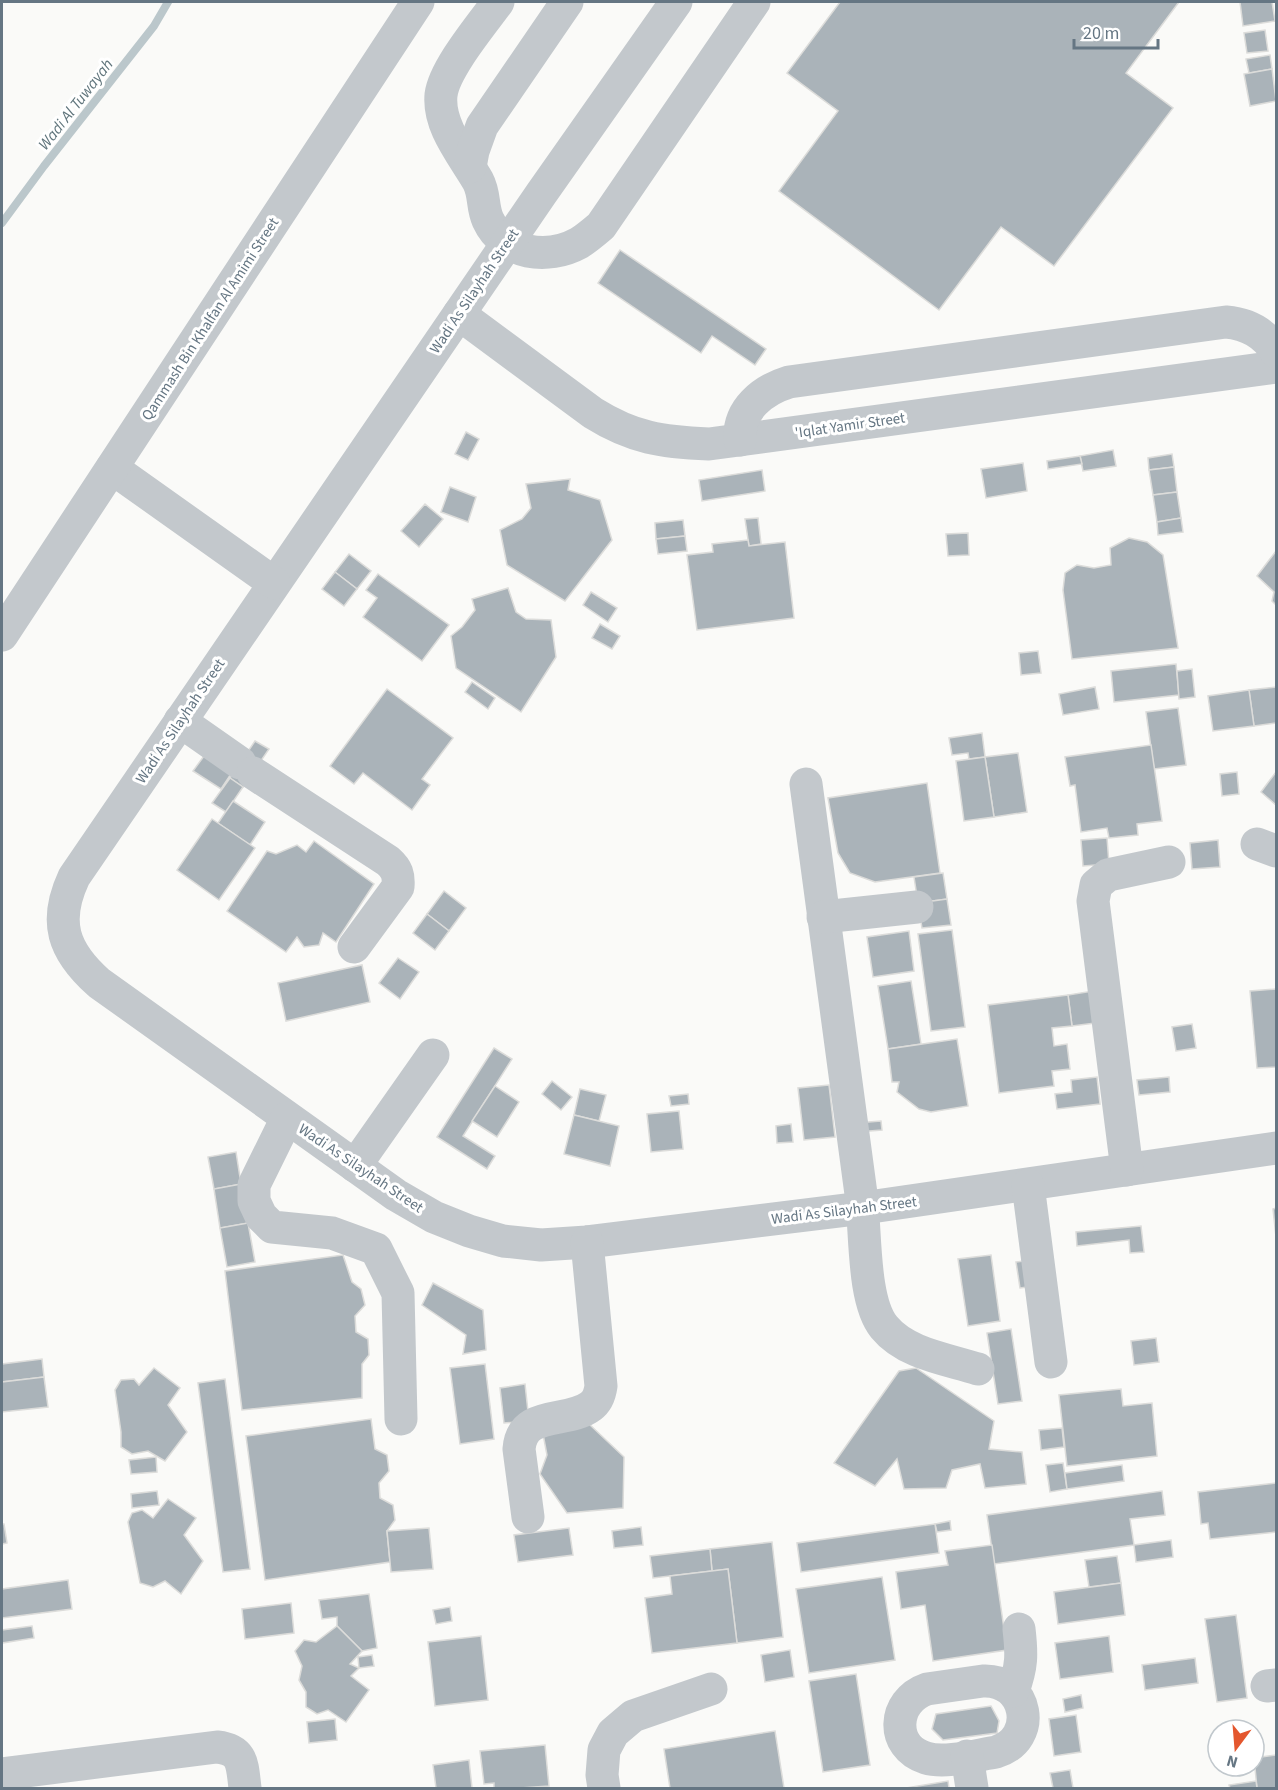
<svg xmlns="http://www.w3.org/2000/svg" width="1278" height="1790" viewBox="0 0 1278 1790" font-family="'Source Sans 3',sans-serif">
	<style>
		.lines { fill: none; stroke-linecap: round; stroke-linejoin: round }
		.stream { stroke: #bbc7cb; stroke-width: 8 }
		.building { fill: #aab3b9; stroke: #dcdcda; stroke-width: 1.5 }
		.minor { stroke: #c3c8cc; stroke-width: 33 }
		.labels { text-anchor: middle; stroke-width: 6; stroke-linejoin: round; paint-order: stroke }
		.street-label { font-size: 15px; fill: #657683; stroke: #fff }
		.water-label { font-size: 16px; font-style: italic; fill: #60757c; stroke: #fff }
	</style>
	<rect width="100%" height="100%" fill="#fafaf8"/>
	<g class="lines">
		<polyline class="stream" points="2,223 44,166 154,26 168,2"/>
	</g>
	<g class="building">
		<polygon points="840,2 1179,2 1126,73 1173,108 1054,266 1001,227 939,310 779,191 838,111 787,73"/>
		<polygon points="1240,2 1272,2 1275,21 1243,26"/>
		<polygon points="1265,30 1268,51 1247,53 1244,33"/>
		<polygon points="1270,55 1272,69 1249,73 1246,59"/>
		<polygon points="1272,69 1276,101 1250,106 1244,74"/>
		<polygon points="620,250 766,349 755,365 712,336 701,353 598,283"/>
		<polygon points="466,432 479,439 468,460 455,454"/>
		<polygon points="1113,450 1116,466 1083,471 1080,456"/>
		<polygon points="1172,454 1174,467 1149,470 1148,458"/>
		<polygon points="1080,456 1082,464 1048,469 1047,461"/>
		<polygon points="1023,463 1027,491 986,498 981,469"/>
		<polygon points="1174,467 1177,492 1153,495 1149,470"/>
		<polygon points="762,470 765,491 702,501 699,480"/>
		<polygon points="570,479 568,490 600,500 612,540 565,601 507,565 500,530 522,519 531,508 526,484"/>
		<polygon points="450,487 476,497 468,522 441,512"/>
		<polygon points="1177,492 1181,518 1157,522 1153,495"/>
		<polygon points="425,504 443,519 419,547 401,531"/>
		<polygon points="758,518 761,544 749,546 745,519"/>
		<polygon points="1181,518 1183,532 1158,535 1157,522"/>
		<polygon points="683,520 685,536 656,539 655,523"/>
		<polygon points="968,533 969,555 948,556 946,534"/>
		<polygon points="685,536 687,551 658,554 656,539"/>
		<polygon points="1129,538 1147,542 1163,555 1178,648 1072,659 1063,590 1065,573 1077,565 1094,568 1111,565 1110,548"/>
		<polygon points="748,540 749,546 785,542 794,618 697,630 687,555 713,552 712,544"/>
		<polygon points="1276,551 1276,605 1272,601 1274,592 1257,576"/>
		<polygon points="349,554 371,571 357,589 335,572"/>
		<polygon points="335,572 357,589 344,606 322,589"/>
		<polygon points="378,574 449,625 422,661 363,617 377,598 366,590"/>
		<polygon points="508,588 516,612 526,619 551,620 556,657 521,712 456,668 451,636 462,627 475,610 472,599"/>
		<polygon points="591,592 617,608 608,622 583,605"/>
		<polygon points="600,624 620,636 612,649 592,638"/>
		<polygon points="1038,651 1041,673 1021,675 1019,653"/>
		<polygon points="1176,664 1179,695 1114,702 1111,671"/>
		<polygon points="1192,669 1195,697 1179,699 1177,671"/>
		<polygon points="472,682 495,698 488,709 465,692"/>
		<polygon points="1095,687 1099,709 1063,715 1059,694"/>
		<polygon points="1276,687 1276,723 1254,726 1249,690"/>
		<polygon points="387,689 453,738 422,779 430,785 412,810 363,773 354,784 330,766"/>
		<polygon points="1249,690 1254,726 1213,731 1208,696"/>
		<polygon points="1178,708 1186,765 1154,769 1146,712"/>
		<polygon points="982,733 985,757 969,759 968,753 952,755 949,738"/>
		<polygon points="255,741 269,749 243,787 230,778"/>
		<polygon points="1151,745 1162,821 1137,824 1138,835 1109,838 1107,828 1081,832 1075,785 1070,786 1065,757"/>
		<polygon points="1018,753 1027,812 994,817 985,757"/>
		<polygon points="204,756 231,774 221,789 193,771"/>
		<polygon points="985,757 994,817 964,821 956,761"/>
		<polygon points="1237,772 1239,794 1222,796 1220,774"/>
		<polygon points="1276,772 1276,805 1261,792"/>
		<polygon points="230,778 243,787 226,812 212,803"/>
		<polygon points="927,783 940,873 875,882 850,873 838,853 828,798"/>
		<polygon points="233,801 265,822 250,845 218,823"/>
		<polygon points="212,819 255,848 219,900 177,870"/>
		<polygon points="1107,838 1109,864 1083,866 1081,840"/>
		<polygon points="1218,840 1220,867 1192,869 1190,843"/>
		<polygon points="314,841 374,884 336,942 323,933 319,945 304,947 297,937 286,952 227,911 267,851 276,854 297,845 306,852"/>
		<polygon points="943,873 947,899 918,903 914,877"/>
		<polygon points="444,891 466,908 449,931 427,914"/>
		<polygon points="947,899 951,925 922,928 918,903"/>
		<polygon points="427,914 449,931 435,950 413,933"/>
		<polygon points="952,930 965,1027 931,1031 918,934"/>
		<polygon points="909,931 914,971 873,977 867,937"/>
		<polygon points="398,958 419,972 400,999 379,983"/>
		<polygon points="362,965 370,1002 286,1021 278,983"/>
		<polygon points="911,981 921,1044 888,1049 878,986"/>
		<polygon points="1276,989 1276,1067 1257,1068 1250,991"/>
		<polygon points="1099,990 1103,1022 1072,1026 1068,995"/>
		<polygon points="1068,995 1072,1026 1052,1028 1054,1046 1067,1044 1070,1069 1052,1071 1054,1086 999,1093 988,1005"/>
		<polygon points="1192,1024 1196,1048 1176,1051 1172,1027"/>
		<polygon points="957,1039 968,1106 931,1112 919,1109 897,1092 899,1082 892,1082 888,1049"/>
		<polygon points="494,1048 512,1059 463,1136 495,1156 487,1169 437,1137"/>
		<polygon points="1097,1077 1100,1104 1057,1109 1055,1094 1072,1092 1071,1080"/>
		<polygon points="1169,1077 1170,1092 1139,1095 1137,1080"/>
		<polygon points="552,1081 572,1097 561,1110 542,1094"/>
		<polygon points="829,1085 835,1137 804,1140 798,1088"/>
		<polygon points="495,1086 519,1102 497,1137 472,1121"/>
		<polygon points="580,1089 606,1095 599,1121 574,1115"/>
		<polygon points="688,1094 689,1104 671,1106 669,1096"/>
		<polygon points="679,1111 683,1149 651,1152 647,1114"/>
		<polygon points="574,1115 619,1126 610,1166 564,1154"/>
		<polygon points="881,1121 882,1130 857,1132 856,1123"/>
		<polygon points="791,1124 793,1142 777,1143 776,1126"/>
		<polygon points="236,1152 241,1184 214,1189 208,1157"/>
		<polygon points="241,1184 248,1223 220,1228 214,1189"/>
		<polygon points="1276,1208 1276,1237 1273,1209"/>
		<polygon points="248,1223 255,1262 227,1267 220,1228"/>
		<polygon points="1141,1226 1144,1252 1130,1253 1129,1240 1077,1246 1076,1232"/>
		<polygon points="343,1255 352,1282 361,1289 365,1305 355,1316 356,1332 368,1339 369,1355 362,1364 362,1398 242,1410 225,1271"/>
		<polygon points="991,1255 1000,1321 968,1326 958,1259"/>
		<polygon points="1032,1260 1035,1286 1020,1288 1016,1262"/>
		<polygon points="433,1283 483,1310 486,1350 463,1354 466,1335 422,1305"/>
		<polygon points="1011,1329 1022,1401 998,1404 987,1333"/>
		<polygon points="1156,1338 1159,1362 1134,1365 1131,1341"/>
		<polygon points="42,1359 44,1377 2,1382 2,1364"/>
		<polygon points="485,1364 494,1439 460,1444 450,1368"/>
		<polygon points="154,1368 180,1388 168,1405 187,1432 165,1461 148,1451 132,1454 121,1447 121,1432 115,1390 121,1380 134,1379 139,1385"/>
		<polygon points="916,1368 994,1421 989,1449 1022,1452 1026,1484 985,1488 980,1464 952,1470 946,1488 904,1489 897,1459 875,1486 834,1463 899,1371"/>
		<polygon points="44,1377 48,1407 2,1412 2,1382"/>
		<polygon points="225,1379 250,1569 223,1572 198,1383"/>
		<polygon points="525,1384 529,1421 504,1423 500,1388"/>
		<polygon points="1121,1389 1123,1406 1152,1403 1157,1456 1067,1466 1059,1395"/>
		<polygon points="371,1419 375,1449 387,1455 389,1471 379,1483 380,1498 393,1505 395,1520 387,1531 390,1562 265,1580 246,1436"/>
		<polygon points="589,1424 624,1457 623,1508 567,1513 540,1474 547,1455 543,1434"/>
		<polygon points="1062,1428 1064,1447 1041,1450 1039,1430"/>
		<polygon points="156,1457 157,1472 131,1474 129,1460"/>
		<polygon points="1063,1463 1067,1489 1050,1492 1046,1465"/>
		<polygon points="1122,1465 1124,1481 1067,1489 1065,1473"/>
		<polygon points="1276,1483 1276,1532 1210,1539 1208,1523 1201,1524 1198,1492"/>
		<polygon points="157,1491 159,1505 132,1508 131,1494"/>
		<polygon points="1162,1491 1165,1515 1130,1519 1134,1545 994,1564 987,1515"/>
		<polygon points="168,1499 196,1518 184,1535 203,1561 181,1594 165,1581 153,1587 140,1583 128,1522 132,1513 142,1510 153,1518"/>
		<polygon points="950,1521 951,1530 937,1532 935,1524"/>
		<polygon points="2,1524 4,1524 7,1543 2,1544"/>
		<polygon points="935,1524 939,1553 801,1572 797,1543"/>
		<polygon points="641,1527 643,1545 614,1548 612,1531"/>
		<polygon points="429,1528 433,1569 391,1572 387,1531"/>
		<polygon points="569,1528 573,1555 518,1562 514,1535"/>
		<polygon points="1171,1540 1173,1557 1136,1562 1134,1545"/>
		<polygon points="772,1542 783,1637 737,1643 728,1569 712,1571 710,1549"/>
		<polygon points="992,1545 1007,1650 933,1661 925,1605 901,1609 896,1572 948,1565 945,1551"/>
		<polygon points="710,1549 712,1571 653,1578 650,1556"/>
		<polygon points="1117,1556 1121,1583 1089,1587 1085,1560"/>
		<polygon points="728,1569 737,1643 652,1653 645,1598 672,1594 670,1576"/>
		<polygon points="882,1577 895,1660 809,1673 796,1589"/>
		<polygon points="68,1580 72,1609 2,1618 2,1589"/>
		<polygon points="1121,1583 1125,1615 1058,1624 1054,1592"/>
		<polygon points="369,1594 377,1648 362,1651 337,1626 337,1617 322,1619 319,1600"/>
		<polygon points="291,1603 294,1633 245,1639 242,1609"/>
		<polygon points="450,1607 452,1621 436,1624 433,1610"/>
		<polygon points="1236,1615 1247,1698 1217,1702 1205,1619"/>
		<polygon points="32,1626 34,1638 2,1643 2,1630"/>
		<polygon points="337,1626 362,1651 350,1664 359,1668 351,1676 369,1690 346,1722 328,1710 317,1714 306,1707 306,1692 299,1680 302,1666 295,1651 304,1640 316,1642"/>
		<polygon points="481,1636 488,1700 435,1706 428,1642"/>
		<polygon points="1109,1636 1113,1672 1060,1679 1055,1643"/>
		<polygon points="790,1650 794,1677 765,1682 761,1655"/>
		<polygon points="372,1655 374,1666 359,1668 358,1657"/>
		<polygon points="1195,1658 1198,1683 1145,1690 1142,1665"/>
		<polygon points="856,1674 870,1765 823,1772 809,1681"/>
		<polygon points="1081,1695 1083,1708 1065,1712 1063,1699"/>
		<polygon points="991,1706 999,1721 997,1733 943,1740 932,1729 936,1714"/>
		<polygon points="1076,1715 1081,1752 1054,1756 1049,1719"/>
		<polygon points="335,1719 337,1740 309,1743 307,1722"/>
		<polygon points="775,1731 784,1788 670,1788 664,1749"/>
		<polygon points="545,1745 549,1786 520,1788 494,1788 494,1783 484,1784 480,1751"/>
		<polygon points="1276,1755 1276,1788 1257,1788 1254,1758"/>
		<polygon points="469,1760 472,1788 436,1788 433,1765"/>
		<polygon points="1070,1770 1073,1788 1053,1788 1050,1773"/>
		<polygon points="948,1781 949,1788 906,1788"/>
		<polygon points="1256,1781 1257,1788 1230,1788 1229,1785"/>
	</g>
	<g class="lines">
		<g class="minor">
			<path d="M498 2C482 24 444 69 441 95 438 126 463 155 478 181 485 194 482 207 488 220 504 255 548 260 579 243 587 238 594 232 601 226L754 2"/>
			<path d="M676 2 541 194 74 877C53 922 63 951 99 983L396 1195 434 1217 469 1231 503 1241 541 1245 587 1242 863 1208 1276 1148"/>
			<polyline points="470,167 473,151 482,126 567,2"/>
			<path d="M459 314 593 413C633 438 662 442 709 444L1276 367"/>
			<path d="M740 440C738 409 763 390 789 382L1226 322C1248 324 1265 333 1276 352"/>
			<polyline points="112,468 274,583"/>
			<polyline points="2,635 418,2"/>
			<polyline points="180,721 240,763"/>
			<path d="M253 773 388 861C397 869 399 875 398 887L354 947"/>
			<path d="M806 784C824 920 842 1057 861 1194 866 1229 862 1300 884 1327 906 1354 947 1359 978 1369"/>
			<polyline points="1257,844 1276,851"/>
			<polyline points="823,917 917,907"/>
			<polyline points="287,1118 254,1185 254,1201 261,1216 272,1227 332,1233 376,1249 398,1293 401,1419"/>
			<polyline points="355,1166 433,1055"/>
			<polyline points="1127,1170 1093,901 1096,885 1108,875 1169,862"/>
			<polyline points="1028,1185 1051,1362"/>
			<path d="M528 1517 519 1449C522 1409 568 1424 591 1406 598 1401 600 1393 601 1386L587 1242"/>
			<path d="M983 1681C1028 1679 1039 1739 996 1752 977 1755 945 1764 926 1758 890 1747 892 1701 927 1689Z"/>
			<polyline points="1267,1686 1276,1685"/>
			<path d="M1013 1691C1022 1666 1022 1655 1019 1629"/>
			<polyline points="967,1756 972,1788"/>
			<path d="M2 1774 217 1747C244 1750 242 1765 245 1788"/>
			<polyline points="604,1788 602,1775 604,1750 613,1733 633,1716 711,1689"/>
		</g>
	</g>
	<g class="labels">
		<g class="street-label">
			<text transform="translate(474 291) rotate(-56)" y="5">Wadi As Silayhah Street</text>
			<text transform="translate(210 319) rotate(-57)" y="5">Qammash Bin Khalfan Al Amimi Street</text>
			<text transform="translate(850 425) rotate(-8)" y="5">'Iqlat Yamir Street</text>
			<text transform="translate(180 721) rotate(-56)" y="5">Wadi As Silayhah Street</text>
			<text transform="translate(361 1168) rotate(34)" y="5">Wadi As Silayhah Street</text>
			<text transform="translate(844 1210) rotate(-7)" y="5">Wadi As Silayhah Street</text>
		</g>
		<g class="water-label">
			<text transform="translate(75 104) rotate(-52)" y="6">Wadi Al Tuwayah</text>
		</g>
	</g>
	<rect width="1278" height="1790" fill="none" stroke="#657683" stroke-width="6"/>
	<g transform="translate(1236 1748) rotate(196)"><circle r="28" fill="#ffffff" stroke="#c1c8cd" stroke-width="1.5"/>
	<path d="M0-4.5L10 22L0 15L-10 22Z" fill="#e4572e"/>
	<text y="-9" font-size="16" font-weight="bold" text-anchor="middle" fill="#657683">N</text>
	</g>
	<path d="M1074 39v9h84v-9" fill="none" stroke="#657683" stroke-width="3"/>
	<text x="1083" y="39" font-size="18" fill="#657683" stroke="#ffffff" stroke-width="4.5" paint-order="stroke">20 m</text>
</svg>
